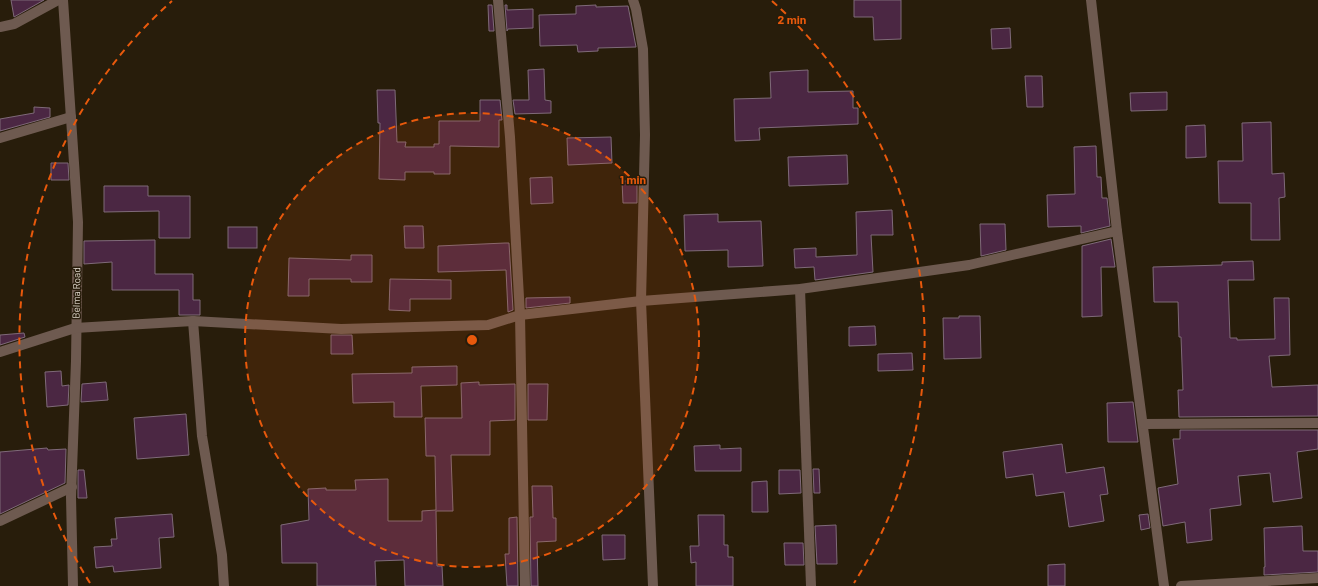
<svg xmlns="http://www.w3.org/2000/svg" width="1318" height="586" viewBox="0 0 1318 586" font-family="Barlow,sans-serif">
	<style>
		.building { fill: #4b2743; stroke: #7f6a79 }
		.lines { fill: none; stroke-linecap: round; stroke-linejoin: round }
		.minor { stroke: #6e5a50; stroke-width: 10 }
		.ring { fill: none; stroke: #e8590c; stroke-width: 2; stroke-dasharray: 7 5 }
		.labels { text-anchor: middle; stroke-width: 3; stroke-linejoin: round; paint-order: stroke }
		.street-label { font-size: 10px; fill: #ddd5ca; stroke: #281d0b }
		.centre { fill: #e8590c; stroke: #281d0b; stroke-width: 2 }
		.ring-label { font-size: 12px; text-anchor: middle; font-weight: bold; fill: #e8590c; stroke: #281d0b; stroke-width: 3; stroke-linejoin: round; paint-order: stroke }
	</style>
	<rect width="100%" height="100%" fill="#281d0b"/>
	<g class="building">
		<polygon points="11,0 44,0 14,17"/>
		<polygon points="854,0 901,0 901,39 874,40 873,17 854,17"/>
		<polygon points="488,5 492,5 494,31 489,31"/>
		<polygon points="505,5 507,5 507,10 533,9 533,28 508,29 507,31"/>
		<polygon points="596,5 596,7 628,6 636,47 598,48 598,51 578,52 577,45 540,46 539,15 576,14 576,6"/>
		<polygon points="1010,28 1011,48 992,49 991,29"/>
		<polygon points="544,69 545,100 551,101 551,113 515,114 513,100 529,100 528,70"/>
		<polygon points="808,70 808,92 853,91 853,108 858,108 858,124 759,128 760,140 735,141 734,99 771,98 770,72"/>
		<polygon points="1025,76 1042,76 1043,107 1027,107"/>
		<polygon points="377,90 395,90 397,142 406,142 405,147 434,147 434,144 439,144 439,121 480,121 480,100 500,100 502,120 499,120 499,147 450,146 450,174 434,174 434,172 405,172 405,180 379,179 380,123 378,123"/>
		<polygon points="1167,92 1167,110 1131,111 1130,93"/>
		<polygon points="34,107 50,108 50,117 0,131 0,119 34,113"/>
		<polygon points="1271,122 1272,174 1284,173 1285,197 1279,198 1280,240 1251,240 1251,203 1219,203 1218,161 1243,161 1242,123"/>
		<polygon points="1205,125 1206,157 1186,158 1186,126"/>
		<polygon points="611,137 612,163 568,165 567,138"/>
		<polygon points="1096,146 1097,177 1101,177 1102,198 1107,198 1110,226 1081,233 1081,226 1048,227 1047,195 1075,194 1074,147"/>
		<polygon points="847,155 848,184 789,186 788,157"/>
		<polygon points="51,163 68,163 69,180 51,180"/>
		<polygon points="552,177 553,203 531,204 530,178"/>
		<polygon points="622,181 637,181 637,203 623,203"/>
		<polygon points="104,186 148,186 148,196 190,196 190,238 159,238 159,211 104,212"/>
		<polygon points="892,210 893,235 871,235 873,272 815,280 814,267 795,268 794,249 816,248 816,257 857,255 856,212"/>
		<polygon points="718,214 718,222 761,221 763,266 728,267 728,250 685,251 684,215"/>
		<polygon points="980,224 1005,224 1006,250 981,256"/>
		<polygon points="404,226 423,226 424,248 405,248"/>
		<rect x="228" y="227" width="29" height="21"/>
		<polygon points="1111,239 1115,267 1101,267 1102,316 1082,317 1082,246"/>
		<polygon points="155,240 155,274 193,274 193,300 200,300 200,315 179,315 179,290 112,290 112,262 84,264 84,241"/>
		<polygon points="505,243 509,243 513,310 508,312 506,270 438,272 438,246"/>
		<polygon points="351,255 372,255 372,282 351,282 351,279 309,279 309,296 288,296 289,258 351,260"/>
		<polygon points="1253,261 1254,280 1228,280 1230,338 1237,338 1237,340 1275,339 1274,298 1289,298 1290,355 1269,356 1272,387 1318,385 1318,416 1179,417 1178,390 1183,390 1181,337 1179,337 1178,302 1154,302 1153,267 1222,265 1222,262"/>
		<polygon points="390,279 451,280 451,299 410,299 410,311 389,310"/>
		<polygon points="570,297 570,303 526,308 526,298"/>
		<polygon points="959,316 980,316 981,358 944,359 943,318 959,318"/>
		<polygon points="875,326 876,345 849,346 849,327"/>
		<polygon points="24,333 25,337 0,345 0,335"/>
		<polygon points="331,335 352,335 353,354 331,354"/>
		<polygon points="912,353 913,370 878,371 878,354"/>
		<polygon points="457,366 457,385 421,386 422,417 394,417 394,402 353,403 352,374 412,373 412,367"/>
		<polygon points="61,371 62,386 69,385 68,405 47,407 45,372"/>
		<polygon points="106,382 108,400 81,402 82,384"/>
		<polygon points="479,382 479,385 515,384 515,420 490,421 490,455 451,455 453,511 436,511 437,566 442,566 443,586 405,586 404,560 375,561 376,586 317,586 317,563 282,563 281,525 309,520 308,489 326,488 326,490 356,490 355,480 388,479 388,521 422,521 422,511 436,510 435,456 426,456 425,418 462,418 461,383"/>
		<polygon points="528,384 548,384 547,420 528,420"/>
		<polygon points="1133,402 1138,442 1108,442 1107,403"/>
		<polygon points="186,414 189,455 137,459 134,418"/>
		<polygon points="1180,430 1318,430 1318,449 1297,452 1302,498 1273,502 1270,473 1238,476 1241,505 1210,509 1212,540 1187,543 1185,522 1163,526 1158,488 1178,484 1173,439 1180,439"/>
		<polygon points="1062,444 1066,473 1104,467 1108,494 1100,495 1104,521 1069,527 1064,492 1036,496 1033,474 1006,478 1003,452"/>
		<polygon points="720,445 720,449 741,448 741,471 695,471 694,446"/>
		<polygon points="47,448 48,450 66,449 65,483 0,514 0,452"/>
		<polygon points="813,469 819,469 820,493 814,493"/>
		<polygon points="78,470 84,470 87,498 78,498"/>
		<polygon points="779,470 800,470 801,493 779,494"/>
		<polygon points="767,481 768,512 752,512 752,482"/>
		<polygon points="532,486 552,486 553,518 556,518 556,541 537,542 538,586 531,586 530,517 533,517"/>
		<polygon points="172,514 174,537 159,538 161,568 114,572 113,566 96,568 94,547 112,546 111,539 117,539 115,518"/>
		<polygon points="1148,514 1150,528 1141,530 1139,515"/>
		<polygon points="698,515 724,515 724,545 728,545 728,557 733,557 733,586 696,586 696,562 691,563 690,546 699,546"/>
		<polygon points="517,517 518,586 507,586 505,554 509,554 509,518"/>
		<polygon points="836,525 837,564 817,564 815,526"/>
		<polygon points="1302,526 1303,551 1318,551 1318,572 1264,575 1264,567 1265,567 1264,528"/>
		<polygon points="602,535 625,535 625,559 603,560"/>
		<polygon points="784,543 803,543 804,565 785,565"/>
		<polygon points="1065,564 1065,586 1048,586 1048,565"/>
	</g>
	<g class="lines">
		<g class="minor">
			<polyline points="63,0 78,222 76,361 71,497 73,586"/>
			<polyline points="498,0 510,137 520,315 525,586"/>
			<polyline points="633,0 636,9 643,49 645,135 641,301 653,586"/>
			<polyline points="1091,0 1117,231 1164,586"/>
			<polyline points="0,27 14,24 58,0"/>
			<polyline points="0,138 71,117"/>
			<polyline points="800,289 811,586"/>
			<polyline points="193,321 202,436 222,555 224,586"/>
			<polyline points="0,352 75,328 193,321 341,329 488,325 520,315 641,301 800,289 969,265 1117,231"/>
			<polyline points="1144,424 1318,423"/>
			<polyline points="0,521 72,487"/>
			<polyline points="1181,586 1318,578"/>
		</g>
	</g>
	<circle cx="472" cy="340" r="227" fill="#e8590c" fill-opacity=".12"/>
	<g class="ring">
		<circle cx="472" cy="340" r="227"/>
		<path d="M90 583A453 453 0 0 1 172 1M772 1A453 453 0 0 1 854 583"/>
	</g>
	<g class="labels">
		<g class="street-label">
			<text transform="translate(76 293) rotate(-89)" y="4">Belma Road</text>
		</g>
	</g>
	<circle cx="472" cy="340" r="6" class="centre"/>
	<g class="ring-label">
		<text x="792" y="24">2 min</text>
		<text x="633" y="184">1 min</text>
	</g>
</svg>
